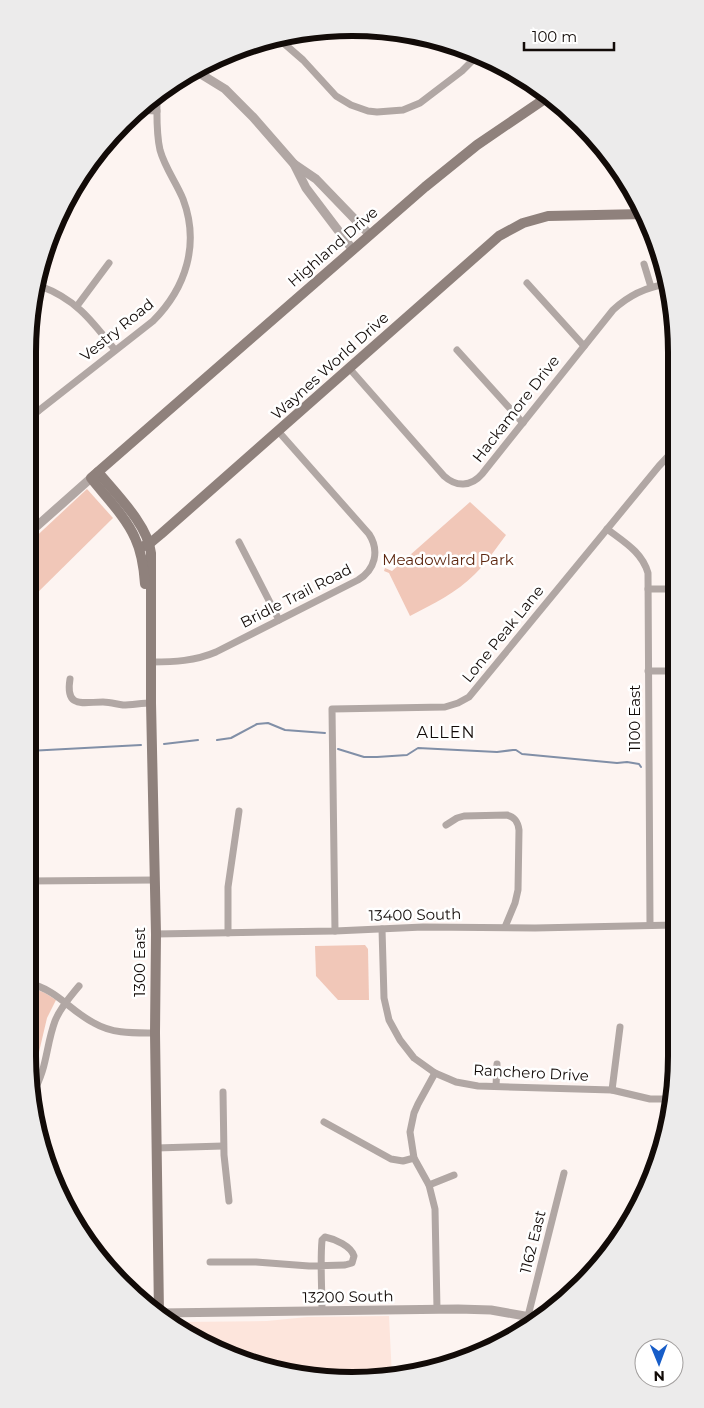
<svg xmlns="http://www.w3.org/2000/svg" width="704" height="1408" viewBox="0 0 704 1408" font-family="Montserrat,sans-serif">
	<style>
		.built { fill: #fde5dc }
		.green { fill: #f1c7b8 }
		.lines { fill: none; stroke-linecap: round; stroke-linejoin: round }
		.stream { stroke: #818fa7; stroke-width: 2 }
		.minor { stroke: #b1a7a4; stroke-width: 7 }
		.tertiary { stroke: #b1a7a4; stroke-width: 9 }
		.secondary { stroke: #8f817c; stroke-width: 10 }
		.labels { text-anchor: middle; stroke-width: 5; stroke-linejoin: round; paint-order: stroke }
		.street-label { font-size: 15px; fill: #120b08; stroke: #fff }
		.park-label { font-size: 15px; fill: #5e2811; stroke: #fff }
		.neighbourhood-label { font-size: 16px; letter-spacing: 1px; fill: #120b08; stroke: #fff }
		.rim { fill: none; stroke: #120b08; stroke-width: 6 }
	</style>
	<rect width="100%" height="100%" fill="#fdf4f1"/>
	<polygon class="built" points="389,1316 392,1377 396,1377 394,1378 288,1374 173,1326 175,1323 179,1322 267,1321 307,1317"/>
	<g class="green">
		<polygon points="87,489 113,518 28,602 28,544"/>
		<path d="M470 502 506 535C496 548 487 562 475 574 456 593 433 604 410 616L389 573 384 571 385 568 392 571Z"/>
		<polygon points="365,945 368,949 369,1000 338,1000 316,976 315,946"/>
		<polygon points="35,989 45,993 56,1000 47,1018 35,1069 29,1066 28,1056 28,1001"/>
	</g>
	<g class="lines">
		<g class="stream">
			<polyline points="217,740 231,738 257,724 268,723 285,730 325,733"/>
			<polyline points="164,744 198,740"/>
			<polyline points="338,749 364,757 377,757 407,755 418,748 497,752 513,750 516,750 522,754 617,763 627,762 639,764 641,767"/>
			<polyline points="28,751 141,745"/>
		</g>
		<g class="minor">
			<polyline points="280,40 303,60 336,96 351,105 368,111 377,112 403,110 420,103 462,71 477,56"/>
			<polyline points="136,110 157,111"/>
			<polyline points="75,190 76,191"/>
			<polyline points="644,264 651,287"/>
			<polyline points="527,283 584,346"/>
			<path d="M40 286C76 299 92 321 115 350"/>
			<polyline points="77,306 109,263"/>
			<polyline points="457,350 523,423"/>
			<path d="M349 368 444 476C456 487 471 487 482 474L613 310C628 296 646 287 667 284"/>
			<polyline points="28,399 38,411"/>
			<path d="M28 419 153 321C186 288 200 244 183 199 176 182 165 168 160 150 156 133 157 115 157 97"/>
			<path d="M607 529C624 542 642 552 648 573L650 925"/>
			<polyline points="239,542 279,620"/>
			<polyline points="648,589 675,589"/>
			<path d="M152 662C174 662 195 661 216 652L358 580C375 570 380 551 369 534L278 431"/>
			<polyline points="648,671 675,671"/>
			<path d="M70 679C65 709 83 702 103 702 110 702 116 704 123 705 132 705 142 703 151 703"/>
			<path d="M446 825 457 818 464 816 507 815C515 817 518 822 519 830L518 890 515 903 505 927"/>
			<polyline points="28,881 155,880"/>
			<polyline points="382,929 384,998 389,1020 400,1040 414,1058 435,1073 456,1082 478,1086 612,1090 650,1099 670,1099"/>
			<polyline points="335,931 332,709 445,707 458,703 469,697 659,466 674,450"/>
			<polyline points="228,933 228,887 239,811"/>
			<polyline points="156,934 335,931 423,927 535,928 675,925"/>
			<path d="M28 983C58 990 69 1010 94 1023 113 1034 133 1033 155 1033"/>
			<polyline points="435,1073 418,1104 414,1113 410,1132 414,1158 429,1185 435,1209 437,1309"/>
			<polyline points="496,1086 497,1064"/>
			<polyline points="612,1090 620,1027"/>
			<path d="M33 1092C47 1070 46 1045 55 1021 60 1008 70 997 79 986"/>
			<polyline points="223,1092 224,1155 229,1201"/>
			<polyline points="324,1122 391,1159 403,1161 414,1158"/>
			<polyline points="156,1148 223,1146"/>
			<polyline points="429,1185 454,1175"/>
			<path d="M210 1262H256L309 1266 345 1265 352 1263 354 1256C351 1246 335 1239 325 1237L322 1240C320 1263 322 1287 322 1311"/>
			<polyline points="528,1316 564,1173"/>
		</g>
		<g class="tertiary">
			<polyline points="199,73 225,89 253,117 294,164 306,188 353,250"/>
			<polyline points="294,164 316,179 370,235"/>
			<polyline points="28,534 91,478"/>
			<polyline points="159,1313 458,1309 491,1310 536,1318"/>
		</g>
		<g class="secondary">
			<path d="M98 472C116 494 148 525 151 553V703L156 934 155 1033 159 1314"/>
			<polyline points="144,546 149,544 161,534 499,236 523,223 548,216 644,214"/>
			<path d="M145 584C144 569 142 553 135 538 126 517 105 496 91 478L425 187 477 145 549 96"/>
		</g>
	</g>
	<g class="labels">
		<g class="street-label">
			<text transform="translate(333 247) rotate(-41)" y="5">Highland Drive</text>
			<text transform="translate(117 330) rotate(-39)" y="5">Vestry Road</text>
			<text transform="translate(330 366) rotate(-42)" y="5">Waynes World Drive</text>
			<text transform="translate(516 409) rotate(-52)" y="5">Hackamore Drive</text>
			<text transform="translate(296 596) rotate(-27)" y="5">Bridle Trail Road</text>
			<text transform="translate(503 634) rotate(-51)" y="5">Lone Peak Lane</text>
			<text transform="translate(635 718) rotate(-90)" y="5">1100 East</text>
			<text transform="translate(415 915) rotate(-1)" y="5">13400 South</text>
			<text transform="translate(140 962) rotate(-90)" y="5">1300 East</text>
			<text transform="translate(531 1073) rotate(3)" y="5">Ranchero Drive</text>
			<text transform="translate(533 1242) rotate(-76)" y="5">1162 East</text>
			<text transform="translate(348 1297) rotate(-1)" y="5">13200 South</text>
		</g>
		<g class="park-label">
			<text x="448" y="565">Meadowlard Park</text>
		</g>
		<g class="neighbourhood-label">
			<text x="446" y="738">ALLEN</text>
		</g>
	</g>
	<path d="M0 0H704V1408H0ZM352 36H352A316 316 0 0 1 668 352V1056A316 316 0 0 1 352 1372H352A316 316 0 0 1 36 1056V352A316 316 0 0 1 352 36Z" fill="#ecebeb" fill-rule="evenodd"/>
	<path class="rim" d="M352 36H352A316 316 0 0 1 668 352V1056A316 316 0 0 1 352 1372H352A316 316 0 0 1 36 1056V352A316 316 0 0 1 352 36Z"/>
	<g transform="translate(659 1363) rotate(179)"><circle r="24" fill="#ffffff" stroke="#a09d9c"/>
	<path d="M0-4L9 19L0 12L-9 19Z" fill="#175dc8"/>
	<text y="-8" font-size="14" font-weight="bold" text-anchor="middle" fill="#120b08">N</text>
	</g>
	<path d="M524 42v8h90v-8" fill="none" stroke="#120b08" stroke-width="2.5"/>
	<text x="532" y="42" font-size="15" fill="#120b08" stroke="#ffffff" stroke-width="4" paint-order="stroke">100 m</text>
</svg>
